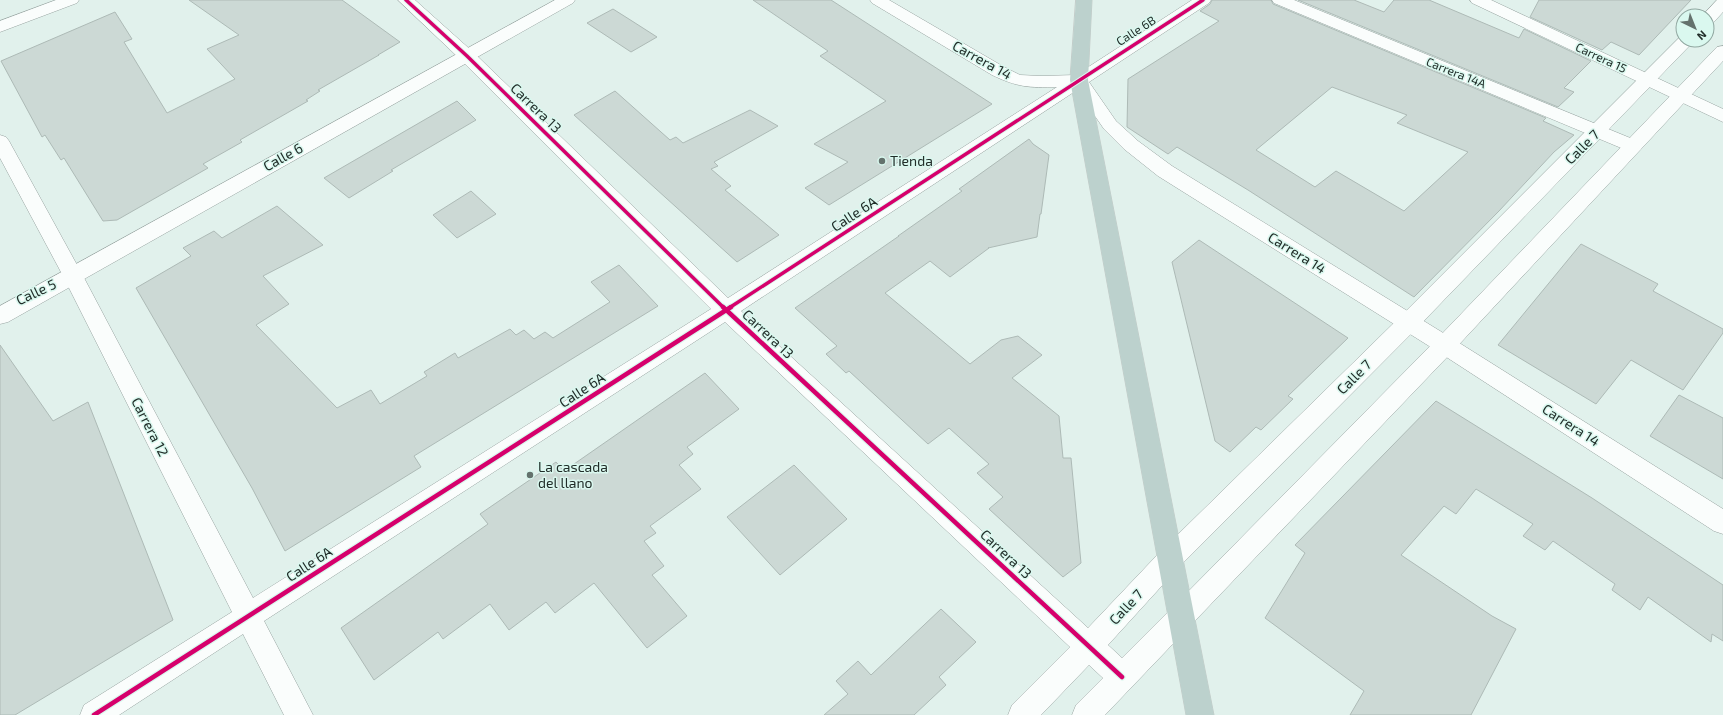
<svg xmlns="http://www.w3.org/2000/svg" width="1723" height="715" viewBox="0 0 1723 715" font-family="'Exo 2',sans-serif">
	<style>
		.building { fill: #ccd9d5; stroke: #adbab6; fill-rule: evenodd }
		.lines { fill: none; stroke-linecap: round; stroke-linejoin: round }
		.street-casing { stroke: #97a3a0; stroke-width: 1 }
		.secondary-casing { stroke: #97a3a0; stroke-width: 1 }
		.highway-casing { stroke: #c4ccc9; stroke-width: 1 }
		.street { fill: #fafdfc; fill-rule: evenodd }
		.secondary { fill: #fafdfc; fill-rule: evenodd }
		.highway { fill: #bcd1cd; fill-rule: evenodd }
		.cycleway-far1-casing { stroke: #daf8ef; stroke-width: 5.5 }
		.cycleway-casing { stroke: #daf8ef; stroke-width: 7 }
		.cycleway-far1 { stroke: #d6006c; stroke-width: 3.5 }
		.cycleway { stroke: #d6006c; stroke-width: 4.5 }
		.poi-dot { fill: #64726d; stroke: #daf8ef; stroke-width: 1.5 }
		.labels { text-anchor: middle; stroke-width: 3; stroke-linejoin: round; paint-order: stroke }
		.far-street-label { font-size: 12px; fill: #212d29; stroke: #daf8ef }
		.street-label { font-size: 14px; fill: #212d29; stroke: #daf8ef }
		.poi-label { font-size: 14px; fill: #212d29; stroke: #daf8ef; text-anchor: start }
	</style>
	<rect width="100%" height="100%" fill="#e1f1ec"/>
	<g class="building">
		<polygon points="189,0 342,0 400,42 378,55 379,55 318,90 320,91 306,100 308,101 240,140 242,142 203,164 208,168 117,220 103,221 64,158 61,160 45,135 42,137 1,61 115,12 132,39 124,42 167,113 235,79 207,49 239,35"/>
		<polygon points="753,0 831,0 992,104 829,205 805,188 848,162 814,144 886,101 820,56 828,51"/>
		<path d="M1212 0H1271L1273 4 1546 118 1543 121 1574 135 1554 152 1499 211 1414 297 1248 190 1177 147 1168 154 1127 127 1128 79 1219 21 1200 11 1210 4ZM1332 87 1407 115 1397 123 1468 152 1404 211 1336 171 1315 187 1256 150Z"/>
		<polygon points="1298,0 1354,0 1384,12 1394,0 1429,0 1519,38 1524,29 1591,61 1564,88 1574,92 1558,107"/>
		<polygon points="1539,0 1691,0 1639,55 1611,42 1602,50 1530,17"/>
		<polygon points="613,9 632,21 657,37 631,52 587,23"/>
		<polygon points="615,91 670,140 676,137 683,143 750,110 778,126 714,162 718,166 711,169 731,186 725,190 779,235 737,262 574,115"/>
		<polygon points="457,101 476,120 391,170 393,171 349,198 324,178"/>
		<polygon points="1029,139 1033,144 1049,155 1041,214 1040,214 1037,237 988,248 989,248 950,277 930,261 885,293 970,364 1001,340 1018,336 1042,355 1012,378 1059,416 1063,458 1071,458 1081,563 1063,577 989,509 1003,497 977,473 989,464 949,428 928,444 849,371 846,373 826,354 837,346 795,308 899,236 898,236 962,191 959,189"/>
		<polygon points="471,191 496,214 457,238 433,215"/>
		<polygon points="277,206 323,245 263,276 289,304 256,325 337,408 371,390 380,404 427,376 424,372 455,353 458,358 510,329 516,335 524,330 534,339 545,332 553,338 610,302 591,282 619,265 658,306 414,456 421,467 285,551 252,488 136,288 191,256 183,248 214,231 222,238"/>
		<polygon points="1199,240 1348,338 1288,396 1293,399 1261,430 1256,427 1230,452 1215,441 1172,262"/>
		<polygon points="1581,244 1658,284 1653,291 1723,329 1723,333 1683,390 1631,360 1596,404 1498,345"/>
		<polygon points="0,345 53,421 88,402 173,620 15,715 0,715"/>
		<polygon points="705,373 739,409 687,447 693,454 679,465 701,489 650,526 656,533 644,541 664,566 652,575 687,616 647,648 594,583 555,613 546,602 509,630 490,604 443,639 438,632 374,680 341,628 488,524 480,514 556,462 564,471"/>
		<polygon points="1679,395 1723,418 1723,479 1650,436"/>
		<polygon points="1436,401 1592,498 1723,585 1723,641 1712,634 1711,642 1648,597 1640,610 1612,590 1615,584 1553,541 1545,550 1523,536 1533,524 1476,489 1456,514 1444,506 1401,555 1492,616 1516,629 1471,715 1350,715 1364,691 1265,618 1305,553 1295,545"/>
		<polygon points="794,465 847,519 780,575 727,517"/>
		<polygon points="941,609 976,642 939,677 946,685 914,715 824,715 848,694 836,681 858,661 871,675"/>
	</g>
	<g class="lines">
		<g class="street-casing">
			<g id="street">
				<polygon points="56,0 79,0 77,3 0,32 0,21"/>
				<path d="M398 0H415L473 52 728 298 1057 87C1029 88 1017 87 992 75L872 3 870 0H889L1004 67 1020 75 1041 76 1076 75 1192 0H1211L1209 3 1089 82 1116 121 1138 141 1172 166 1453 339 1723 509V534L1714 531 1437 351 1158 176 1124 149 1104 129 1077 90 741 311 1088 628 1161 551 1170 547 1179 551 1183 559 1179 567 1108 645 1122 658 1172 608 1181 604 1190 608 1194 617 1190 626 1105 715H1072L1076 705 1103 678 1089 665 1041 715H1008L1012 705 1070 647 725 322 264 621 313 715H284L243 634 119 715H80L84 705 232 612 62 274 0 158V135L6 137 9 141 82 274 253 598 711 309 461 60Z"/>
				<polygon points="1272,0 1294,0 1640,142 1642,146 1640,150 1633,152 1626,150 1274,3"/>
				<polygon points="1470,0 1491,0 1723,109 1723,122 1472,3"/>
			</g>
		</g>
		<g class="secondary-casing">
			<g id="secondary">
				<polygon points="555,0 575,0 573,3 8,322 0,324 0,306"/>
				<polygon points="1717,0 1723,0 1723,12 1713,23 1707,25 1707,16 1702,16"/>
				<polygon points="1681,36 1683,36 1683,40 1695,40 1417,328 1179,567 1170,571 1161,567 1157,559 1161,551 1401,316"/>
				<polygon points="1723,46 1723,61 1453,351 1190,626 1181,630 1172,626 1168,617 1172,608 1437,339 1717,47"/>
			</g>
		</g>
		<g class="highway-casing">
			<polygon id="highway" points="1076,0 1092,0 1088,80 1214,715 1186,715 1070,80"/>
		</g>
		<use href="#street" class="street"/>
		<use href="#secondary" class="secondary"/>
		<use href="#highway" class="highway"/>
		<g class="cycleway-far1-casing">
			<g id="cycleway-far1">
				<polyline points="406,0 467,56 724,308"/>
				<polyline points="729,308 1203,0"/>
			</g>
		</g>
		<g class="cycleway-casing">
			<g id="cycleway">
				<polyline points="723,307 1122,677"/>
				<polyline points="94,715 731,307"/>
			</g>
		</g>
		<use href="#cycleway-far1" class="cycleway-far1"/>
		<use href="#cycleway" class="cycleway"/>
	</g>
	<g class="poi-dot">
		<circle cx="882" cy="161" r="4"/>
		<circle cx="530" cy="475" r="4"/>
	</g>
	<g class="labels">
		<g class="far-street-label">
			<text transform="translate(1136 31) rotate(-33)" y="4">Calle 6B</text>
			<text transform="translate(1601 58) rotate(25)" y="4">Carrera 15</text>
			<text transform="translate(1456 73) rotate(22)" y="4">Carrera 14A</text>
		</g>
		<g class="street-label">
			<text transform="translate(982 60) rotate(29)" y="5">Carrera 14</text>
			<text transform="translate(536 108) rotate(44)" y="5">Carrera 13</text>
			<text transform="translate(1582 147) rotate(-45)" y="5">Calle 7</text>
			<text transform="translate(283 157) rotate(-29)" y="5">Calle 6</text>
			<text transform="translate(854 214) rotate(-33)" y="5">Calle 6A</text>
			<text transform="translate(1297 253) rotate(32)" y="5">Carrera 14</text>
			<text transform="translate(36 292) rotate(-25)" y="5">Calle 5</text>
			<text transform="translate(768 334) rotate(43)" y="5">Carrera 13</text>
			<text transform="translate(1354 377) rotate(-45)" y="5">Calle 7</text>
			<text transform="translate(582 390) rotate(-33)" y="5">Calle 6A</text>
			<text transform="translate(1571 425) rotate(33)" y="5">Carrera 14</text>
			<text transform="translate(150 427) rotate(63)" y="5">Carrera 12</text>
			<text transform="translate(1006 554) rotate(43)" y="5">Carrera 13</text>
			<text transform="translate(309 564) rotate(-33)" y="5">Calle 6A</text>
			<text transform="translate(1126 607) rotate(-47)" y="5">Calle 7</text>
		</g>
		<g class="poi-label">
			<text x="890" y="166">Tienda</text>
			<text x="538" y="472">La cascada<tspan x="538" dy="16">del llano</tspan></text>
		</g>
	</g>
	<g transform="translate(1695 28) rotate(137)"><circle r="19" fill="#daf8ef" stroke="#90a7a0"/>
	<path d="M0-3L7 15L0 10L-7 15Z" fill="#64726d"/>
	<text y="-6" font-size="11" font-weight="bold" text-anchor="middle" fill="#212d29">N</text>
	</g>
</svg>
